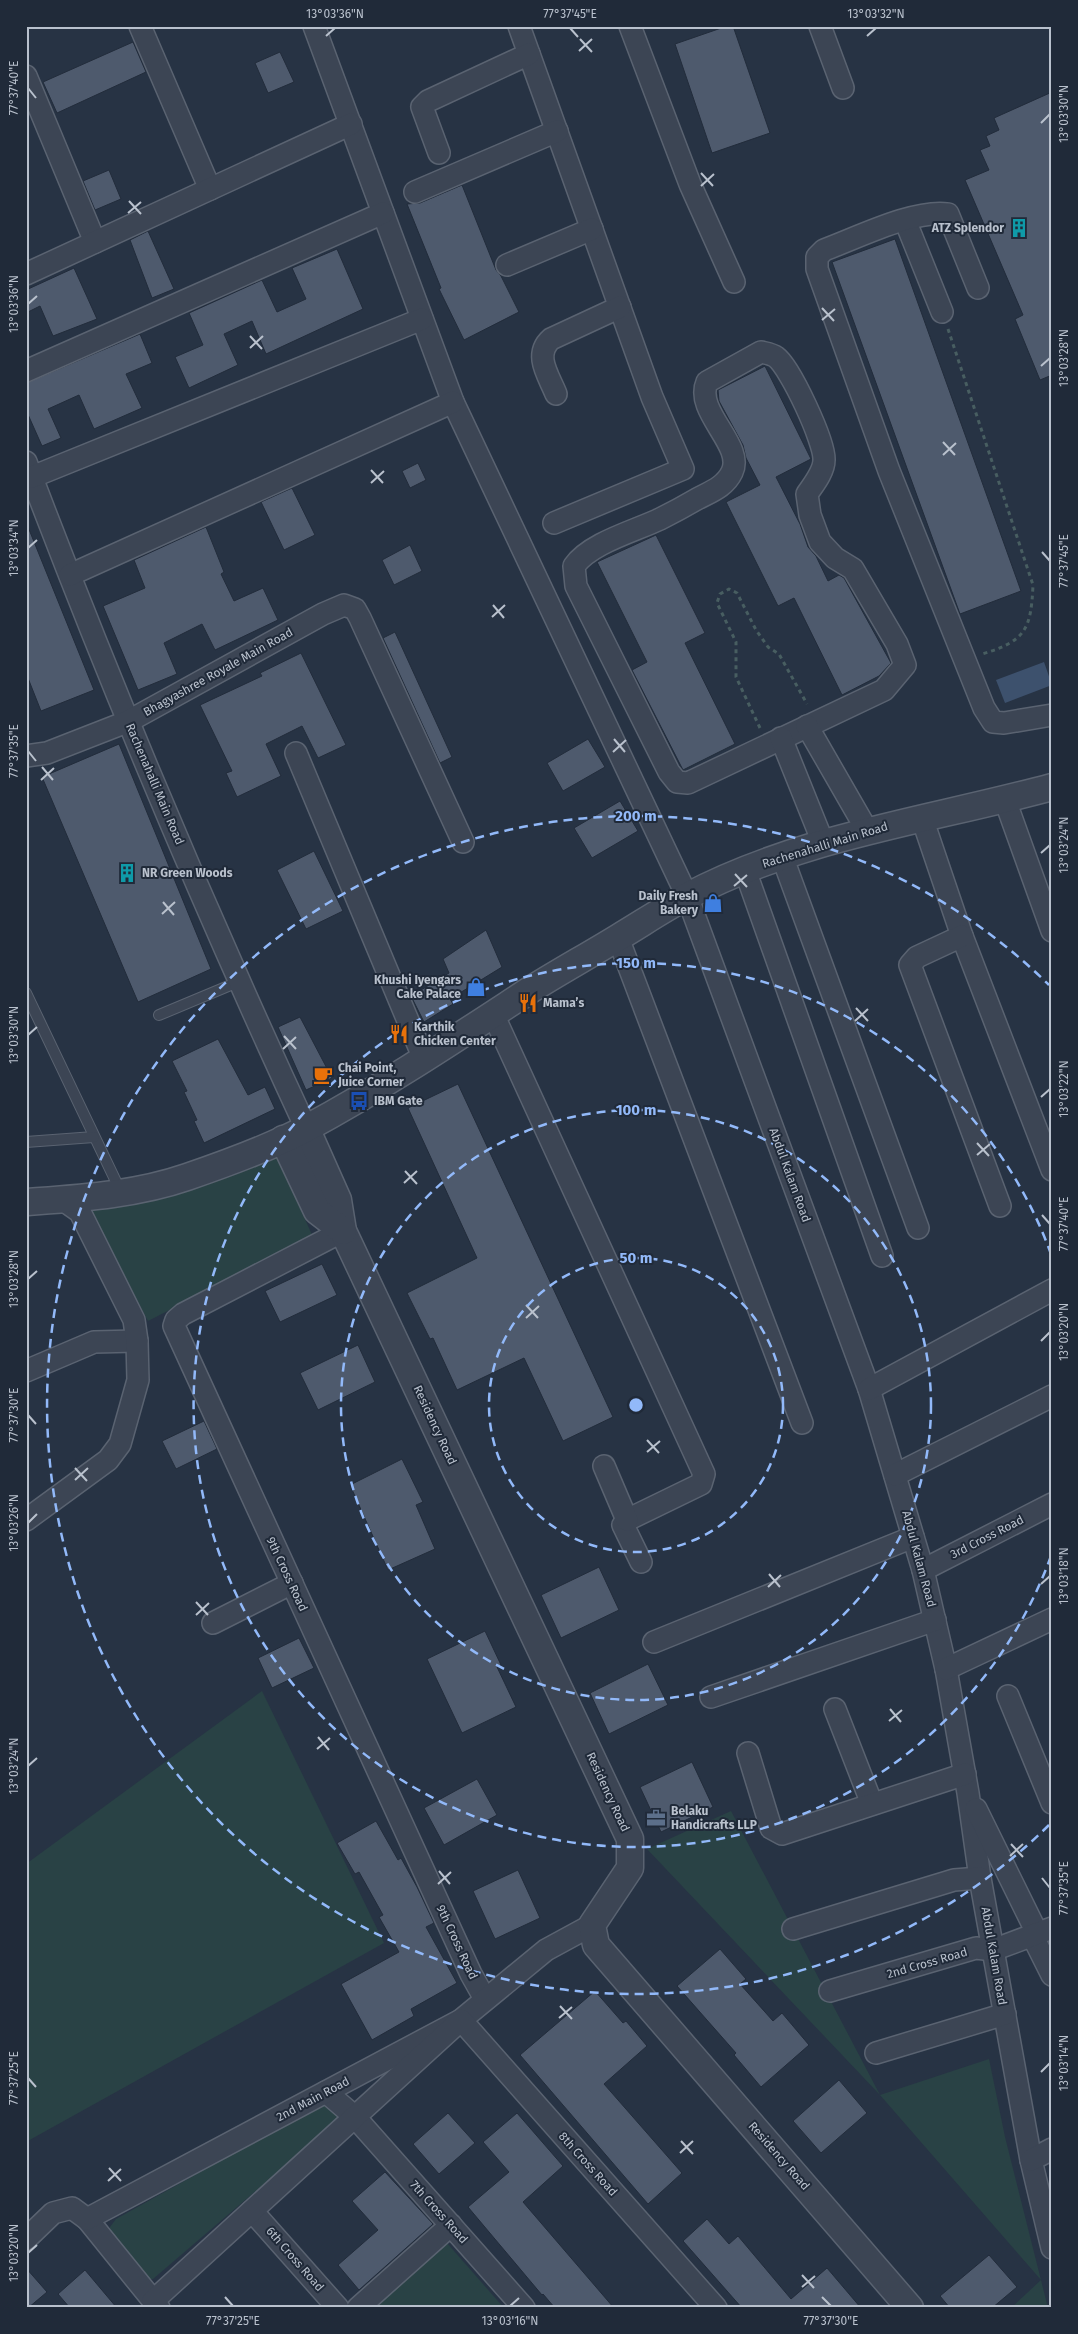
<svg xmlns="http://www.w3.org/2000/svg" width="1078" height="2334" viewBox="0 0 1078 2334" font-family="'Fira Sans',sans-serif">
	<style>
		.green { fill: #294245 }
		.water { fill: #3d516d }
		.building { fill: #4e5a6d; stroke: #222c3b }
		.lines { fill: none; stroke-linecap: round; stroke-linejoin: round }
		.service-casing { stroke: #5a6371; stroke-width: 12 }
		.minor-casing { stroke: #5a6371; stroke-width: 24 }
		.tertiary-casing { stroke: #5a6371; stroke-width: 29 }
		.path { stroke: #485e61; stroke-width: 3; stroke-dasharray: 4 4; stroke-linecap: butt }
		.service { stroke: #3c4554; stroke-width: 10 }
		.minor { stroke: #3c4554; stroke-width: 21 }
		.tertiary { stroke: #3c4554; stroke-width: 26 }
		.ticks { fill: none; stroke: #b9c1cd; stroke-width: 2 }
		.ring { fill: none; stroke: #92b9f9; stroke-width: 2.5; stroke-dasharray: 9 6 }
		.labels { text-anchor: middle; stroke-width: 4; stroke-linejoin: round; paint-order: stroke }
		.poi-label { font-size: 12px; font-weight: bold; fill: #b9c1cd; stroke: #202a39; text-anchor: start }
		.street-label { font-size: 12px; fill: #b9c1cd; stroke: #202a39 }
		.centre { fill: #92b9f9; stroke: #202a39; stroke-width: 2.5 }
		.ring-label { font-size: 15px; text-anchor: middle; font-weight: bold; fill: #92b9f9; stroke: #202a39; stroke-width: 4; stroke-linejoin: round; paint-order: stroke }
		.neatline { fill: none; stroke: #b9c1cd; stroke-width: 2 }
		.ticks-label { font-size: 12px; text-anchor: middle; fill: #b9c1cd }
	</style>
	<rect width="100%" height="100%" fill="#273344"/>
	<g class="green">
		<polygon points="275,1152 313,1237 148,1321 87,1209"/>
		<polygon points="262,1691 384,1943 26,2142 26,1864"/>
		<polygon points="731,1811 880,2095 989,2059 1005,2137 1048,2308 1011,2308 1041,2280 880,2095 647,1849"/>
		<polygon points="328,2101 341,2118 153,2279 144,2279 110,2237 110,2227 116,2219"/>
		<polygon points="447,2243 504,2308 373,2308"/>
	</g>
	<polygon class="water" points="1044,662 1052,685 1005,703 996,680"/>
	<g class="building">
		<polygon points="727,26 733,26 770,133 712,153 675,44"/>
		<polygon points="133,42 146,72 57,113 43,82"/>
		<polygon points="280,52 294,82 268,93 255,63"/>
		<polygon points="1052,92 1052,375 1040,380 1015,319 1023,315 965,180 989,170 980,150 990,146 986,136 999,130 994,118"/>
		<polygon points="109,170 121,199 95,210 83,181"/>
		<polygon points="462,185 496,270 501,276 519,312 464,340 439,289 441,288 407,204 420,203"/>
		<polygon points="148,231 174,289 152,298 130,240"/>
		<polygon points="895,239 1021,591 960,614 832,262"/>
		<polygon points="337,249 363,309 266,354 252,321 224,334 238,365 189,388 175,357 203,345 189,313 262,280 277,312 306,299 292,268"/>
		<polygon points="74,268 97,319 53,336 40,306 26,313 26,290"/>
		<polygon points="140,334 152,363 126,374 142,408 94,429 79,395 48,409 61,438 42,446 26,410 26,383"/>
		<polygon points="765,366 811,459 776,477 800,524 808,547 816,556 828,581 839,575 844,578 891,663 879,676 842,695 794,598 778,606 726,502 760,485 746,458 743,445 719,401 718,390"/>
		<polygon points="418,463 426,480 410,488 402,471"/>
		<polygon points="292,488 315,535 284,550 261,502"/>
		<polygon points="26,522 94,690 41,711 26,673"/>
		<polygon points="206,527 224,572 221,574 234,601 263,588 278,620 215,650 202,624 164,643 177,674 138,690 103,606 145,588 134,560"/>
		<polygon points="656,535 705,633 685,643 735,744 683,770 632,670 647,662 597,562"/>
		<polygon points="410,545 422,571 394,585 382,560"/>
		<polygon points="395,632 452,757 440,763 383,638"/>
		<polygon points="301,653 346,745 318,758 302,726 266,744 281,776 237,797 226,773 232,771 200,705 262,676 260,673"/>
		<polygon points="588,739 605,767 563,791 547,763"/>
		<polygon points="119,744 211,969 138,1002 42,777"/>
		<polygon points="620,801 638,831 592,858 574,828"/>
		<polygon points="314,851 343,911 306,929 277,870"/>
		<polygon points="486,930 502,967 450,999 453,1004 424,1022 411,996 449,973 443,959"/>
		<polygon points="300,1017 332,1078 306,1090 278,1027"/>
		<polygon points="218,1039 248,1095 265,1087 275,1109 204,1143 194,1121 197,1120 184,1092 187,1091 172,1061"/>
		<polygon points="458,1084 613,1417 563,1441 524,1358 457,1390 433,1338 430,1339 407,1293 477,1258 408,1108"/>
		<polygon points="322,1264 337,1295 280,1322 265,1291"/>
		<polygon points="358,1345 375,1382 318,1410 300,1373"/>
		<polygon points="204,1421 217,1449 176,1469 162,1441"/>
		<polygon points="402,1459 423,1502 416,1505 435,1549 388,1570 350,1485"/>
		<polygon points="599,1567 619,1610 561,1638 541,1595"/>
		<polygon points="485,1631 501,1665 497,1667 516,1707 462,1733 427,1659"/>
		<polygon points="299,1638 314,1668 272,1688 258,1658"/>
		<polygon points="648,1664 668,1705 609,1734 590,1693"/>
		<polygon points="692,1762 713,1807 661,1832 640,1787"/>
		<polygon points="477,1779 497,1815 444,1845 424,1808"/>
		<polygon points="376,1821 398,1860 401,1858 417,1887 434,1923 426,1927 457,1983 411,2009 414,2016 372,2040 341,1984 399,1952 379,1917 383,1915 359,1872 355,1874 337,1843"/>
		<polygon points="518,1870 540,1918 495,1939 473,1891"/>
		<polygon points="720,1949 746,1979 740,1984 773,2021 782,2013 809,2045 761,2087 734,2055 736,2053 677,1986"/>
		<polygon points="595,1991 623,2023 626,2021 647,2046 604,2084 682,2173 648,2204 520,2055"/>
		<polygon points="839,2080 867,2113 821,2153 793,2121"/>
		<polygon points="448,2113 475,2143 439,2174 413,2144"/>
		<polygon points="517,2113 563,2166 523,2202 614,2308 555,2308 543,2294 542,2295 468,2207 509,2172 483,2142"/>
		<polygon points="385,2172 433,2224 359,2290 338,2265 378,2230 352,2201"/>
		<polygon points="707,2219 729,2244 738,2236 791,2299 827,2268 861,2308 742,2308 683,2241"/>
		<polygon points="989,2255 1017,2287 992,2308 950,2308 940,2296"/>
		<polygon points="26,2268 47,2292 28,2308 26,2308"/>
		<polygon points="85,2270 117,2308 70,2308 58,2294"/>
	</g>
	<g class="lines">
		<g class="service-casing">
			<g id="service">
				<polyline points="26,993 121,1192"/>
				<polyline points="159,1015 238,982"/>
				<polyline points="26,1142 94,1137"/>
			</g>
		</g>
		<g class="minor-casing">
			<g id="minor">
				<polyline points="140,26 210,189"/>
				<polyline points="314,26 453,402 687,896 869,1389 923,1570 946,1669 968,1793 980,1878 1031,2160 1052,2248"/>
				<polyline points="519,26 652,397 683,469 554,523"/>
				<polyline points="630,26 690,184 734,282"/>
				<polyline points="820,26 843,88"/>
				<polyline points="26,76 95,242"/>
				<polyline points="439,153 422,107 428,101 529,54"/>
				<polyline points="415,192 557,131"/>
				<polyline points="905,220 942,312"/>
				<polyline points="507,265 592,229"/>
				<polyline points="26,274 351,124"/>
				<path d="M978 288 948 214C914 209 857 238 824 250L817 257V269L889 471 984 708 993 722 1004 723 1052 715"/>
				<path d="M761 352C765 353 772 354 776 357 790 367 825 442 824 460 824 472 813 485 807 494L810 515 820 542 835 558 853 569 897 644 905 665 884 690 688 783 677 782 669 772 576 586 574 566C590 543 635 531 660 519 672 513 685 506 697 499 710 492 725 487 732 472 745 445 694 412 707 382Z"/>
				<polyline points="26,371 383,213"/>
				<path d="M556 394C549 376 533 355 551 339L620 307"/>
				<path d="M26 462C111 687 205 910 306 1128"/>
				<polyline points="32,477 422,319"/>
				<polyline points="70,575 453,402"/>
				<polyline points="807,726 868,832"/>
				<polyline points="781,738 824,845"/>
				<polyline points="296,753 424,1059"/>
				<polyline points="26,756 47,753 129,721 323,614 344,605 355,609 360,618 463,842"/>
				<polyline points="1005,800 1052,931"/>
				<polyline points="922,818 962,936 1052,1170"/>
				<polyline points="782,856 918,1228"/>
				<polyline points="745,870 882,1256"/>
				<polyline points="962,936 917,957 910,965 1000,1206"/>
				<polyline points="618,938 802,1423"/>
				<polyline points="493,1014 704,1474 701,1484 627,1520 623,1525 641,1562"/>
				<polyline points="343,1231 183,1314 176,1320 174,1326 471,1974 485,1999"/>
				<polyline points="26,1371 94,1342 137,1341"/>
				<polyline points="869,1389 1052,1290"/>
				<polyline points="604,1466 627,1520"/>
				<polyline points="895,1475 1052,1396"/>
				<polyline points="26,1520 108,1460 120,1444 138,1380 137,1341 134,1320 80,1212 63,1200"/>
				<polyline points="923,1570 1052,1504"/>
				<polyline points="213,1623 292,1583"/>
				<polyline points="654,1642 913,1537"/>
				<polyline points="946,1669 1052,1619"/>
				<polyline points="1008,1696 1052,1803"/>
				<polyline points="711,1697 935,1620"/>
				<polyline points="835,1709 872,1804"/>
				<polyline points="748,1753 771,1828 782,1834 965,1774"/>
				<polyline points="976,1809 1037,1933"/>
				<polyline points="793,1929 954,1880 980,1878"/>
				<polyline points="1032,1935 1052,1975"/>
				<polyline points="830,1991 976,1948 993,1950 1052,1928"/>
				<polyline points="876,2053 1005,2014"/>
				<polyline points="326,2092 354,2116 524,2308"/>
				<polyline points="1031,2160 1052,2149"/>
				<polyline points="252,2211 338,2308"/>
				<polyline points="87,2219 159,2308"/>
				<polyline points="26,2239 53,2213 72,2208 87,2219 461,2020 546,1950 592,1925"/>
				<polyline points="153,2301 461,2020 716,2308"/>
				<polyline points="358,2308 451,2225"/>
			</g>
		</g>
		<g class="tertiary-casing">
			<g id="tertiary">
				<polyline points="306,1128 338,1200 343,1231 630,1839 630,1868 592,1925 596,1945 910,2308"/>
				<polyline points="283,1139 317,1211 343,1231"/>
				<path d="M26 1202C80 1198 135 1195 187 1177 225 1164 272 1147 307 1128 383 1087 455 1039 527 992 557 973 588 956 619 937 641 924 663 909 686 897 798 837 931 820 1052 787"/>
			</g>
		</g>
		<g class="path">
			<path d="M948 329 1033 585C1031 629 1026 641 982 654"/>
			<polyline points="760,728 736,677 736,642 717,603 720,594 729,589 737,593 756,630 768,647 779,654 807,704"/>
		</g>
		<use href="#service" class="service"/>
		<use href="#minor" class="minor"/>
		<use href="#tertiary" class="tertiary"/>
	</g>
	<path class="ticks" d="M570 28 578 37M326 36 335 28M867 36 876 28M580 39 592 52M579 51 592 39M28 88 36 98M1041 123 1050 114M701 173 713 186M701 186 714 174M129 201 141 214M128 213 141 202M28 304 37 296M822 308 834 321M822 320 835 309M250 336 262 349M250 348 263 336M1041 366 1050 358M943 442 955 455M943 455 956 443M371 470 383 483M371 483 384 471M28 548 37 540M1042 552 1050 561M493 605 504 618M492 617 505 605M614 739 625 752M28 751 36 761M613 752 626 740M42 767 53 780M41 780 54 768M1041 853 1050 845M735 874 747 887M734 886 747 875M163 902 174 915M162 914 175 902M856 1008 868 1021M855 1021 868 1009M28 1035 37 1027M284 1036 296 1049M283 1049 296 1037M1041 1097 1050 1089M977 1143 989 1156M977 1155 990 1144M405 1171 417 1184M404 1183 417 1171M1042 1215 1050 1224M28 1279 37 1271M526 1305 538 1318M526 1318 539 1306M1041 1341 1050 1332M28 1415 36 1424M647 1440 659 1453M647 1452 660 1441M75 1468 87 1481M75 1480 88 1468M28 1523 37 1514M769 1574 780 1587M1041 1584 1050 1576M768 1587 781 1575M196 1602 208 1615M196 1615 209 1603M890 1709 901 1722M889 1721 902 1710M318 1737 329 1750M317 1749 330 1738M28 1766 37 1758M1011 1844 1023 1857M1010 1856 1023 1844M439 1871 450 1884M1042 1878 1050 1888M438 1884 451 1872M560 2006 572 2019M559 2018 572 2007M1041 2072 1050 2063M28 2078 36 2087M681 2141 693 2154M680 2153 693 2141M109 2168 121 2181M108 2181 121 2169M28 2253 37 2245M802 2275 814 2288M802 2287 815 2276M225 2297 233 2306M822 2297 831 2306M510 2306 519 2298"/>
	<g class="ring">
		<circle cx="636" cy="1405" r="147"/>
		<circle cx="636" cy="1405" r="295"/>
		<path d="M1051 1556A442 442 0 1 1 1051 1254"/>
		<path d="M1049 1825A589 589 0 1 1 1049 985"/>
	</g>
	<defs>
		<g id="building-bare" transform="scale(1.5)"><path d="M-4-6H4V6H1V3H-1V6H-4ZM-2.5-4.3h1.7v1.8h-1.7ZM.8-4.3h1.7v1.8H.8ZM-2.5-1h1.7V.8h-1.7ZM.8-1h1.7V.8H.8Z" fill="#0f9aa8" stroke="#202a39" stroke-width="2.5" paint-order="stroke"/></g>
		<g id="shop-bare" transform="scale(1.5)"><path d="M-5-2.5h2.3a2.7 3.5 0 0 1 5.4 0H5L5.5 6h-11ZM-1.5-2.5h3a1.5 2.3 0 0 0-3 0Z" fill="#3f7fe0" stroke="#202a39" stroke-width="2.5" paint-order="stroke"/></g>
		<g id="restaurant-bare" transform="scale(1.5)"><path d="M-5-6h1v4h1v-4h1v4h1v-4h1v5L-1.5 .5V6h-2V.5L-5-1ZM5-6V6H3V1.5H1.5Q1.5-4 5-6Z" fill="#e8710a" stroke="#202a39" stroke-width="2.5" paint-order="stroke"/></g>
		<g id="cafe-bare" transform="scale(1.5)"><path d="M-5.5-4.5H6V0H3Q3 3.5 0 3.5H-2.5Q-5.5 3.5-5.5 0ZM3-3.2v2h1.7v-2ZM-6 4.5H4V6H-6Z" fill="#e8710a" stroke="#202a39" stroke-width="2.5" paint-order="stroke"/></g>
		<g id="bus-bare" transform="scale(1.5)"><path d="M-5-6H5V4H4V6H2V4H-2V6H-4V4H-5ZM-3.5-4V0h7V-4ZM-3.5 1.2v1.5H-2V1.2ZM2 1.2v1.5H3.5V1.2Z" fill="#1a4fb4" stroke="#202a39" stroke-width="2.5" paint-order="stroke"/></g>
		<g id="office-bare" transform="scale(1.5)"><path d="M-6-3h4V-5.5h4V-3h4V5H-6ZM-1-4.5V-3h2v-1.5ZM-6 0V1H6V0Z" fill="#5c6f8a" stroke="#202a39" stroke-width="2.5" paint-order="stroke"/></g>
	</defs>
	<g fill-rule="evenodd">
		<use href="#building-bare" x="1019" y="228"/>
		<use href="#building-bare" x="127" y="873"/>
		<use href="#shop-bare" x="713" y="903"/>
		<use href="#shop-bare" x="476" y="987"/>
		<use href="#restaurant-bare" x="528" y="1003"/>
		<use href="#restaurant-bare" x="399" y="1034"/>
		<use href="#cafe-bare" x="323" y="1075"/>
		<use href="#bus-bare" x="359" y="1101"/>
		<use href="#office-bare" x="656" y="1818"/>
	</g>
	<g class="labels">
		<g class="poi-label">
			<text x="1004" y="232" text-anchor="end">ATZ Splendor</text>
			<text x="142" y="877">NR Green Woods</text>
			<text x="698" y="900" text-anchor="end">Daily Fresh<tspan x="698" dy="14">Bakery</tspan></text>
			<text x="461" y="984" text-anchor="end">Khushi Iyengars<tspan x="461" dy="14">Cake Palace</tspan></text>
			<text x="543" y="1007">Mama’s</text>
			<text x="414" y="1031">Karthik<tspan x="414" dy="14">Chicken Center</tspan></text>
			<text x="338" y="1072">Chai Point,<tspan x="338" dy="14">Juice Corner</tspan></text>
			<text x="374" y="1105">IBM Gate</text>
			<text x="671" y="1815">Belaku<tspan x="671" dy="14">Handicrafts LLP</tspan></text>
		</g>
		<g class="street-label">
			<text transform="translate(218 672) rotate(-29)" y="4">Bhagyashree Royale Main Road</text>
			<text transform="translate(155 784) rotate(67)" y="4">Rachenahalli Main Road</text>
			<text transform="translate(825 845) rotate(-17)" y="4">Rachenahalli Main Road</text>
			<text transform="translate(790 1175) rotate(70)" y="4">Abdul Kalam Road</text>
			<text transform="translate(435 1425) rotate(65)" y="4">Residency Road</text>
			<text transform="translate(987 1537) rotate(-27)" y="4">3rd Cross Road</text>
			<text transform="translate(919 1559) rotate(75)" y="4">Abdul Kalam Road</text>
			<text transform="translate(287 1574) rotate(65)" y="4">9th Cross Road</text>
			<text transform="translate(608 1792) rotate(65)" y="4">Residency Road</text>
			<text transform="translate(457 1942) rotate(65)" y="4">9th Cross Road</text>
			<text transform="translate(994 1956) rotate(80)" y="4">Abdul Kalam Road</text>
			<text transform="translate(927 1963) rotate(-16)" y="4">2nd Cross Road</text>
			<text transform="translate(313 2099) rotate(-28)" y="4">2nd Main Road</text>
			<text transform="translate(779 2156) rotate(49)" y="4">Residency Road</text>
			<text transform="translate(588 2164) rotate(48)" y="4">8th Cross Road</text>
			<text transform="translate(439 2212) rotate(48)" y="4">7th Cross Road</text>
			<text transform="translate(295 2259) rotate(49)" y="4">6th Cross Road</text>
		</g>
	</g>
	<circle cx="636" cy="1405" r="8" class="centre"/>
	<g class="ring-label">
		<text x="636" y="821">200 m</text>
		<text x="636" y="968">150 m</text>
		<text x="636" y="1115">100 m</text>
		<text x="636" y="1263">50 m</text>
	</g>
	<rect width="1078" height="2334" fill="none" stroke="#202a39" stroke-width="55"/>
	<rect x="28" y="28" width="1022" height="2278" class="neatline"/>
	<g class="ticks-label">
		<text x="335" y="18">13°03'36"N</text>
		<text x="570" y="18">77°37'45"E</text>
		<text x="876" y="18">13°03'32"N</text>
		<text transform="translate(14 88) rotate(-90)" y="4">77°37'40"E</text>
		<text transform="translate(1064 114) rotate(-90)" y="4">13°03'30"N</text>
		<text transform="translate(14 304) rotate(-90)" y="4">13°03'36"N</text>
		<text transform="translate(1064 358) rotate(-90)" y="4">13°03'28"N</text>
		<text transform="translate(14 548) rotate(-90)" y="4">13°03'34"N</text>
		<text transform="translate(1064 561) rotate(-90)" y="4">77°37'45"E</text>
		<text transform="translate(14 751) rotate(-90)" y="4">77°37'35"E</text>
		<text transform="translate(1064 845) rotate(-90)" y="4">13°03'24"N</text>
		<text transform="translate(14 1035) rotate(-90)" y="4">13°03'30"N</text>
		<text transform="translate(1064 1089) rotate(-90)" y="4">13°03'22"N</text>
		<text transform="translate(1064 1224) rotate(-90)" y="4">77°37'40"E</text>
		<text transform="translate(14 1279) rotate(-90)" y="4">13°03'28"N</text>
		<text transform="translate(1064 1332) rotate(-90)" y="4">13°03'20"N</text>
		<text transform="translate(14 1415) rotate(-90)" y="4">77°37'30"E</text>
		<text transform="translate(14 1523) rotate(-90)" y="4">13°03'26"N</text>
		<text transform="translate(1064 1576) rotate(-90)" y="4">13°03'18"N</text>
		<text transform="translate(14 1766) rotate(-90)" y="4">13°03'24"N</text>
		<text transform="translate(1064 1888) rotate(-90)" y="4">77°37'35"E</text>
		<text transform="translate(1064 2063) rotate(-90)" y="4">13°03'14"N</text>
		<text transform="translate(14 2078) rotate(-90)" y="4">77°37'25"E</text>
		<text transform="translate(14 2253) rotate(-90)" y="4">13°03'20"N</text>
		<text x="233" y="2325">77°37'25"E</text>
		<text x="510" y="2325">13°03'16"N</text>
		<text x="831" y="2325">77°37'30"E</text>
	</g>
</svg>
